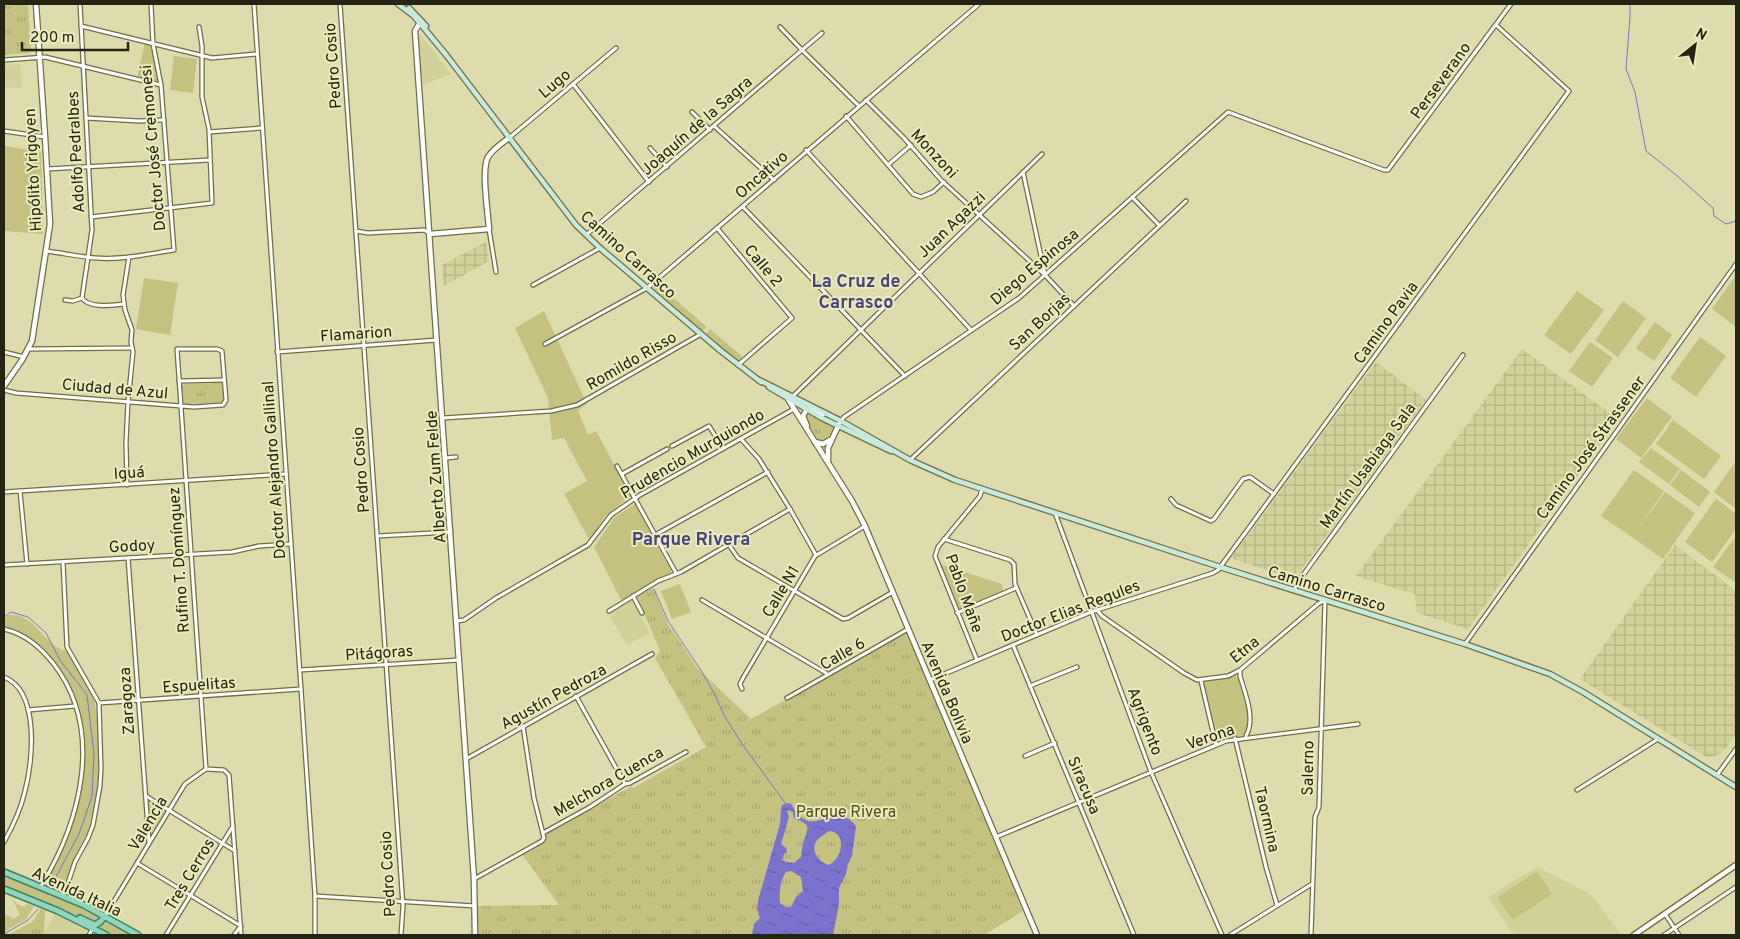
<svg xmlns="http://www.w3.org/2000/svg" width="1740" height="939" viewBox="0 0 1740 939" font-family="Overpass,sans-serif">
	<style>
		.built { fill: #d3d19a }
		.industrial { fill: url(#industrial-grid) }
		.green { fill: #c4c181 }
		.park { fill: url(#park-tufts) }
		.water { fill: url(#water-ripples); fill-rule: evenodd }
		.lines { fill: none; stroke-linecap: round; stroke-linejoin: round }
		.stream { stroke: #7b72ce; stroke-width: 1 }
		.minor-casing { stroke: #706e43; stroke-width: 5.5 }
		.tertiary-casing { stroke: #706e43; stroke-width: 7 }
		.secondary-casing { stroke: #706e43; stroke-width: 7 }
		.primary-casing { stroke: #3c8565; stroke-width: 8 }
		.minor { stroke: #fff; stroke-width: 3 }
		.tertiary { stroke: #fff; stroke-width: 4.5 }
		.secondary { stroke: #c8eade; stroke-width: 4.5 }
		.primary { stroke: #92d5bd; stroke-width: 5 }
		.labels { text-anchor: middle; stroke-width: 4; stroke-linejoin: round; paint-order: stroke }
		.street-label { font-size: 16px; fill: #252412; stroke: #ebeaba }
		.park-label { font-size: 16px; fill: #4f4c1d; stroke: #ebeaba }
		.neighbourhood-label { font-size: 18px; font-weight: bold; fill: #494380; stroke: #ebeaba }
	</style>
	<defs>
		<pattern id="industrial-grid" width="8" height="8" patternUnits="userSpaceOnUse" patternTransform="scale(1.25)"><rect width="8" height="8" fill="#d3d19a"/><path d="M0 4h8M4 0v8" fill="none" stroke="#b5b384"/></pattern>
		<pattern id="park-tufts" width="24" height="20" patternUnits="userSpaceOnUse" patternTransform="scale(1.25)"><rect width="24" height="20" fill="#c4c181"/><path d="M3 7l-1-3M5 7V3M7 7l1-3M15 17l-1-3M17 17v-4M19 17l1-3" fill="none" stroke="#a8a66e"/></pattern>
		<pattern id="water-ripples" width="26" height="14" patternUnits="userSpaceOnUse" patternTransform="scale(1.25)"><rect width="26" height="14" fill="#7b72ce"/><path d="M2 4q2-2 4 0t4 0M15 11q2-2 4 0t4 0" fill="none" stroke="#655da6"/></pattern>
	</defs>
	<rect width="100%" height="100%" fill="#dedcad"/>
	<g class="built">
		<polygon points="420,34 451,74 421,85 418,35"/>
		<polygon points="20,64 22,87 4,88 4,65"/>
		<polygon points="631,599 650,633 627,645 612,621 609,612"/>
		<polygon points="1537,867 1590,894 1601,907 1621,935 1514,935 1488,897"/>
		<polygon points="55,914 86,931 86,935 43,935"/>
	</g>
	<g class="industrial">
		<polygon points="486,242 489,261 444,286 442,265"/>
		<polygon points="1522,349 1618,419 1468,629 1417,613 1415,594 1356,576"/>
		<polygon points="1376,362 1426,400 1296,577 1291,578 1233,559 1232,557"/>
		<polygon points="1675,545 1736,591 1736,735 1721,754 1708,758 1580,679"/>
	</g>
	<g class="green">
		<polygon points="174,56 197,59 193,93 170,90"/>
		<polygon points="4,146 41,152 43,234 4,231"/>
		<polygon points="1736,275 1736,327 1712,309"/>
		<polygon points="144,278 178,283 170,335 136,329"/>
		<polygon points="656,283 707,327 702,331 654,289 653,286"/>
		<polygon points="1577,291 1604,310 1571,354 1544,335"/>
		<polygon points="1623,301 1646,318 1618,357 1595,340"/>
		<polygon points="544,311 587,404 578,410 588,435 596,431 631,496 605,516 590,541 564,494 587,481 564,438 552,440 548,398 515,328"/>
		<polygon points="1655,322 1672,335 1654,361 1636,348"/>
		<polygon points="710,329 743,357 738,362 706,334"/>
		<polygon points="1700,337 1726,356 1696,397 1670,378"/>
		<polygon points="1590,342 1613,358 1592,387 1569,371"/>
		<polygon points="1647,398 1672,417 1641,458 1616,439"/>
		<polygon points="1673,420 1721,456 1704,479 1656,444"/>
		<polygon points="1651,448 1680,469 1669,484 1639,462"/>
		<polygon points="1736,461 1736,509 1714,492"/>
		<polygon points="1634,470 1664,491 1632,537 1601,516"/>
		<polygon points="1681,470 1710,492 1699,507 1670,485"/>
		<polygon points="1665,492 1695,513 1663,559 1632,537"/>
		<polygon points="1716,499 1736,514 1736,529 1712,562 1685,542"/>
		<polygon points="635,504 672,572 621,600 594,547 615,517"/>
		<polygon points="1736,536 1736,583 1713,567"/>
		<polygon points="939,564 1002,584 1003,592 960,610 957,608"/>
		<polygon points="680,584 691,612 672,619 661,591"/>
		<path d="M9 615C37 613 42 646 67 651L94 699 97 716 99 752 98 786 91 821 87 833 75 856 66 886 63 888H61L48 883 47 881C55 864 64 849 70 832 90 779 93 718 60 670 46 648 29 633 4 628V619Z"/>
		<path d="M1234 675 1239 679C1244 697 1253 717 1245 735L1234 736 1218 741 1203 683 1206 681Z"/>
		<polygon points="148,801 165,812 151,834 150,833"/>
		<polygon points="1537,871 1552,894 1513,920 1497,898"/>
		<polygon points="4,875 67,900 133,935 111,935 60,909 4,887"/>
		<path d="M12 898C16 904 19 906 26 907L25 905 26 904 34 906 26 919 4 932V917L7 915 13 919 20 915Z"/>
	</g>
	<g class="park">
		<polygon points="28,4 31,53 4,55 4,6"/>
		<polygon points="145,43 150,45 152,47 158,77 157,80 154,82 137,78"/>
		<polygon points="221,383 223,384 224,401 221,403 185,404 183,403 182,385 184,384"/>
		<polygon points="807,412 834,426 834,429 825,442 818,440 805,418"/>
		<polygon points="653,588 668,625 677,637 697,668 751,719 908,632 1023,911 984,935 477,935 477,906 559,905 522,854 546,840 545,833 632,786 633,788 706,747 655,658 660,651 637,596"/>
		<polygon points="41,909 45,911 44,933 42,935 8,935 32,922"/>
	</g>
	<path class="water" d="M790 803C794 807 795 813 799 816 818 834 835 800 856 826L852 856 848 864 846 874 839 888V904L833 935H752L754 924 760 918 757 909 759 897 780 824C781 817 780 811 782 805ZM789 810 793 812 794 818C809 825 810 824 804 840 802 845 802 852 801 857L794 863 786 862 782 860 784 854 787 852 786 848 781 844 789 817 787 811ZM829 831C846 832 844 857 829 865 818 862 809 849 818 839 821 836 826 834 829 831ZM791 871 801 877 803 891 796 897 791 907H786L780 903C779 893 780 881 786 872Z"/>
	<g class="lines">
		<g class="stream">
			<polyline points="1630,4 1630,17 1626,69 1635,92 1646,151 1675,174 1713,208 1714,216 1726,224 1736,221"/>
			<polyline points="654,589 668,621 702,672 715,695 724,715 742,744 786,804"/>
			<polyline points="4,617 11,612 28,617 46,633 60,660 87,695 94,754 92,796 79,834 52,884"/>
			<polyline points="4,934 28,920 38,909"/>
		</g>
		<g class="minor-casing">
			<g id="minor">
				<polyline points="80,4 92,230 82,298"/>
				<polyline points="254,4 301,689 315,896 315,935"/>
				<polyline points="340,4 403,906 401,935"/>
				<polyline points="81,26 212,58 257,54"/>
				<polyline points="780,27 802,50 859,106"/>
				<polyline points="4,60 45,57 161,85"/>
				<polyline points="573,84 649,182"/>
				<polyline points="866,100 904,138 941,180 1045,275 1074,306"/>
				<polyline points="692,112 710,130"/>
				<polyline points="846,116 913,194 921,197 933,192 944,182"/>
				<polyline points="86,118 139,121 164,120"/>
				<polyline points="714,126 774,180"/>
				<polyline points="4,131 45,137"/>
				<polyline points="209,132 262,128"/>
				<polyline points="509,138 616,48"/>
				<polyline points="650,148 667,167"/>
				<polyline points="806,150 971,330"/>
				<polyline points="888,165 911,145"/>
				<polyline points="47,169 210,160"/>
				<polyline points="1023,172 1045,275"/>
				<polyline points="1133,198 1159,225"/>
				<polyline points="743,207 905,376"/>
				<polyline points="91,217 212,203 209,129 202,97 202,46 199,27"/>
				<polyline points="717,228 792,318 738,365"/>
				<polyline points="489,229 496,272"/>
				<polyline points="356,231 368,233 424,230 429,233"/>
				<polyline points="586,235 822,33"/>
				<path d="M46 251C63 253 80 257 96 258 123 260 148 254 174 250L161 85 153 44 151 4"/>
				<polyline points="533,285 600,248"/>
				<path d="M82 298C90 309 112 305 124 304"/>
				<polyline points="65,300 73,301 82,298"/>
				<polyline points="545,344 647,288 979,4"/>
				<polyline points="29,349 132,348"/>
				<polyline points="4,352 24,357"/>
				<polyline points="277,352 437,340"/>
				<polyline points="179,381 224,380"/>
				<path d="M4 390 16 393 194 407 223 405 226 400 222 351 217 349H177C186 489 196 629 206 769"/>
				<polyline points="793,396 1042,154"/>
				<polyline points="443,418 551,411 577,405 701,334"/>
				<polyline points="841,421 844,417 1019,298 1228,112 1384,170 1388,170 1511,4"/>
				<polyline points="741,439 759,459 790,509 816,555"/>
				<polyline points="672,446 709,426 723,448"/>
				<polyline points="446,458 456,457"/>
				<polyline points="910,460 1186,201"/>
				<polyline points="617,466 676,573"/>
				<polyline points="622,474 667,449"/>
				<polyline points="127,485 126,442 128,402 133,352 131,342 132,330 125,310 123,295 129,257"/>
				<polyline points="20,491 27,564"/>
				<polyline points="4,492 286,474"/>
				<polyline points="1171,499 1176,505 1211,521 1214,519 1243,479 1250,477 1274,494"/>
				<polyline points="1055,513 1151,772 1222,935"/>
				<polyline points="655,535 768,472"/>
				<polyline points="377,536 451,532"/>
				<polyline points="944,539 1010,560 1014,564 1015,584 1037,635"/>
				<polyline points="729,545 738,558 843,619 848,618 893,592"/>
				<polyline points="128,558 149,842"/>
				<polyline points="4,565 232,552 259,546 291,544"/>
				<polyline points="1294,590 1298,582 1463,355"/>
				<polyline points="633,596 642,613"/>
				<polyline points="702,600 826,673"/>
				<polyline points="1097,610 1102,616 1184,673 1197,680 1228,676 1240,670 1318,604 1325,600 1319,807 1315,817 1311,935"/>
				<polyline points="609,611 658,581 681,572 700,561 790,509"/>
				<polyline points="957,613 1016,588"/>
				<polyline points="457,621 464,620 496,598 588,545 611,515 640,495 794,409"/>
				<path d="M4 629C25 634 39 646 53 663 105 729 81 821 41 886"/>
				<polyline points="1465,644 1736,264"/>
				<polyline points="1013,645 1134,935"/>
				<polyline points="977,660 935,556 938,547 980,496 982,489"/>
				<polyline points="300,670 459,660"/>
				<path d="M1240 670V676C1245 693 1256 719 1246 736"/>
				<path d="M4 677C40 691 33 761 25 791 21 809 13 826 4 842"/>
				<polyline points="930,680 1091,612 1213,573 1218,570 1569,91 1496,25"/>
				<polyline points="1201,681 1216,745"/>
				<polyline points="1030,686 1077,667"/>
				<polyline points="742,689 740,684 743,678 815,556 865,526"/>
				<polyline points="576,696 625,784"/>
				<polyline points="787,698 908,629"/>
				<polyline points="99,703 301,689"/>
				<polyline points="28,710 75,706"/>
				<polyline points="1235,738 1266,867 1277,905"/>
				<polyline points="1025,756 1055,743"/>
				<polyline points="466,759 652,654"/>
				<polyline points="1717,775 1736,749"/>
				<polyline points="1577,790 1658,739"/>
				<polyline points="146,796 235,851"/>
				<polyline points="543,833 590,807 625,784 630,783 686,752"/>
				<polyline points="996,837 1226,741 1358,724"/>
				<polyline points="137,863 241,926 234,935"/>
				<polyline points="474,879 542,841 544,838 534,798 523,726"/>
				<polyline points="62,895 67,886 75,862 88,838 93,825 100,786 101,768 99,703 67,647 63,562"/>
				<polyline points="315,896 475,906"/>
				<polyline points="1665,914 1679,935"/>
				<polyline points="105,916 185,784 206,769 224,770 229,775 241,935"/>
				<polyline points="89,935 93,928"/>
				<polyline points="166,935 233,826"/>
				<polyline points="1230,935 1312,884"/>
				<polyline points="1664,935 1736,887"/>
			</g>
		</g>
		<g class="tertiary-casing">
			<g id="tertiary">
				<polyline points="421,21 415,31 466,762 474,879 475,935"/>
				<path d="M430 234 489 229C488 212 481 170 488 157 493 149 502 143 509 138"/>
				<polyline points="4,386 22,360 32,341 50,224 45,137 36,4"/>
				<polyline points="788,399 852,501 865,526 1037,935"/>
				<polyline points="807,426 803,416 807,409 822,414 825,413"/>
				<polyline points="815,442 823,444 830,440"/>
				<polyline points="828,461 828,448 839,424"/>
				<polyline points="1634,935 1736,865"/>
			</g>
		</g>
		<g class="secondary-casing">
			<g id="secondary">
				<polyline points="398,4 414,16 447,56 576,225 600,248 721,351 761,382"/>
				<polyline points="409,8 426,26"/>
				<polyline points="759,380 841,421 910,460 955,480 1220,567 1465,644 1550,674 1583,692 1736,787"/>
				<polyline points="769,387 822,418 891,451"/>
			</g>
		</g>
		<g class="primary-casing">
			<g id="primary">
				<polyline points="4,872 84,905 138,935"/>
				<polyline points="4,889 58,911 106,935"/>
				<polyline points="80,918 95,925 100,922 105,916"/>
			</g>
		</g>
		<use href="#minor" class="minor"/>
		<use href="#tertiary" class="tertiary"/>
		<use href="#secondary" class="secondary"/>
		<use href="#primary" class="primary"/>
	</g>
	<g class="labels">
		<g class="street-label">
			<text transform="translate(332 66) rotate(-94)" y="6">Pedro Cosio</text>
			<text transform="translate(1440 80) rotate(-54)" y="6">Perseverano</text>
			<text transform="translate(554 83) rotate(-40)" y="6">Lugo</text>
			<text transform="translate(696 125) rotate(-41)" y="6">Joaquín de la Sagra</text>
			<text transform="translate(152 148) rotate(-95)" y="6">Doctor José Cremonesi</text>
			<text transform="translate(75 152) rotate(-93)" y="6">Adolfo Pedralbes</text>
			<text transform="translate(935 153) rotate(47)" y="6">Monzoni</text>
			<text transform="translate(32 170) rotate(-93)" y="6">Hipólito Yrigoyen</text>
			<text transform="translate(761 174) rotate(-41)" y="6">Oncativo</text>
			<text transform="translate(951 224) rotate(-44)" y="6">Juan Agazzi</text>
			<text transform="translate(629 254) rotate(42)" y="6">Camino Carrasco</text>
			<text transform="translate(764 265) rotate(50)" y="6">Calle 2</text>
			<text transform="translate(1034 266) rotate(-40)" y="6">Diego Espinosa</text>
			<text transform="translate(1039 321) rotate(-43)" y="6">San Borjas</text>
			<text transform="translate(1385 322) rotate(-54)" y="6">Camino Pavia</text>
			<text transform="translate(356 333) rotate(-4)" y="6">Flamarion</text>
			<text transform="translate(631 360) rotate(-30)" y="6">Romildo Risso</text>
			<text transform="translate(115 388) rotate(5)" y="6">Ciudad de Azul</text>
			<text transform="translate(1590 447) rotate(-54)" y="6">Camino José Strassener</text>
			<text transform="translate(692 453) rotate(-30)" y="6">Prudencio Murguiondo</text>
			<text transform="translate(1367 465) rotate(-54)" y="6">Martín Usabiaga Sala</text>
			<text transform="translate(273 470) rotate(-94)" y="6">Doctor Alejandro Gallinal</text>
			<text transform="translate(360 470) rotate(-94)" y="6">Pedro Cosio</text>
			<text transform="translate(129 472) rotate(-4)" y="6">Iguá</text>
			<text transform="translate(435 477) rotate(-94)" y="6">Alberto Zum Felde</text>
			<text transform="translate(132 545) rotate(-3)" y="6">Godoy</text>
			<text transform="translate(178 560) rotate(-94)" y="6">Rufino T. Domínguez</text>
			<text transform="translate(1327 588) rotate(17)" y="6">Camino Carrasco</text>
			<text transform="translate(780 591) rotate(-59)" y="6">Calle N1</text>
			<text transform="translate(965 593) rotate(70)" y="6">Pablo Mañe</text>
			<text transform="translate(1070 610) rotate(-21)" y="6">Doctor Elias Regules</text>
			<text transform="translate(1244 649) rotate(-39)" y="6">Etna</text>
			<text transform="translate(379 652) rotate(-4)" y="6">Pitágoras</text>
			<text transform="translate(842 653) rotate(-30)" y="6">Calle 6</text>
			<text transform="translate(199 684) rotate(-4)" y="6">Espuelitas</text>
			<text transform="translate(948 692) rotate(67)" y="6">Avenida Bolivia</text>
			<text transform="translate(553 696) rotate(-29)" y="6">Agustín Pedroza</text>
			<text transform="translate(126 701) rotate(-94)" y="6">Zaragoza</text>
			<text transform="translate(1146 721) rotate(69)" y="6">Agrigento</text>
			<text transform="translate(1210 736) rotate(-19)" y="6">Verona</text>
			<text transform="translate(1307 768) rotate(-89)" y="6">Salerno</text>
			<text transform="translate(608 781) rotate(-30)" y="6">Melchora Cuenca</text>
			<text transform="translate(1085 785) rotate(67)" y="6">Siracusa</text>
			<text transform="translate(1268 819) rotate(77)" y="6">Taormina</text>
			<text transform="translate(147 823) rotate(-59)" y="6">Valencia</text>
			<text transform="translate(189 874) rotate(-59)" y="6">Tres Cerros</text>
			<text transform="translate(387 874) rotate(-93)" y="6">Pedro Cosio</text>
			<text transform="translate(77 891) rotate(25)" y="6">Avenida Italia</text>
		</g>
		<g class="park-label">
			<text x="846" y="817">Parque Rivera</text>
		</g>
		<g class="neighbourhood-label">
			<text x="856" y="287">La Cruz de<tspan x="856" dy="21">Carrasco</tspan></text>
			<text x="691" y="545">Parque Rivera</text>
		</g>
	</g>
	<rect width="1740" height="939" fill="none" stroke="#252412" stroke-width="10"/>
	<g transform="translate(1695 45) rotate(30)" stroke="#ebeaba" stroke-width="4" paint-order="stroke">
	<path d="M0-4L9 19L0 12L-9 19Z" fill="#252412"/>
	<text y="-8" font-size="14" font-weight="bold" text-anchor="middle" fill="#252412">N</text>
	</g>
	<path d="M22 42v8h106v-8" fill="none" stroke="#252412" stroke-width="2.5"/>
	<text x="30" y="42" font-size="15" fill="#252412" stroke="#ebeaba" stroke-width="4" paint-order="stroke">200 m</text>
</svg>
